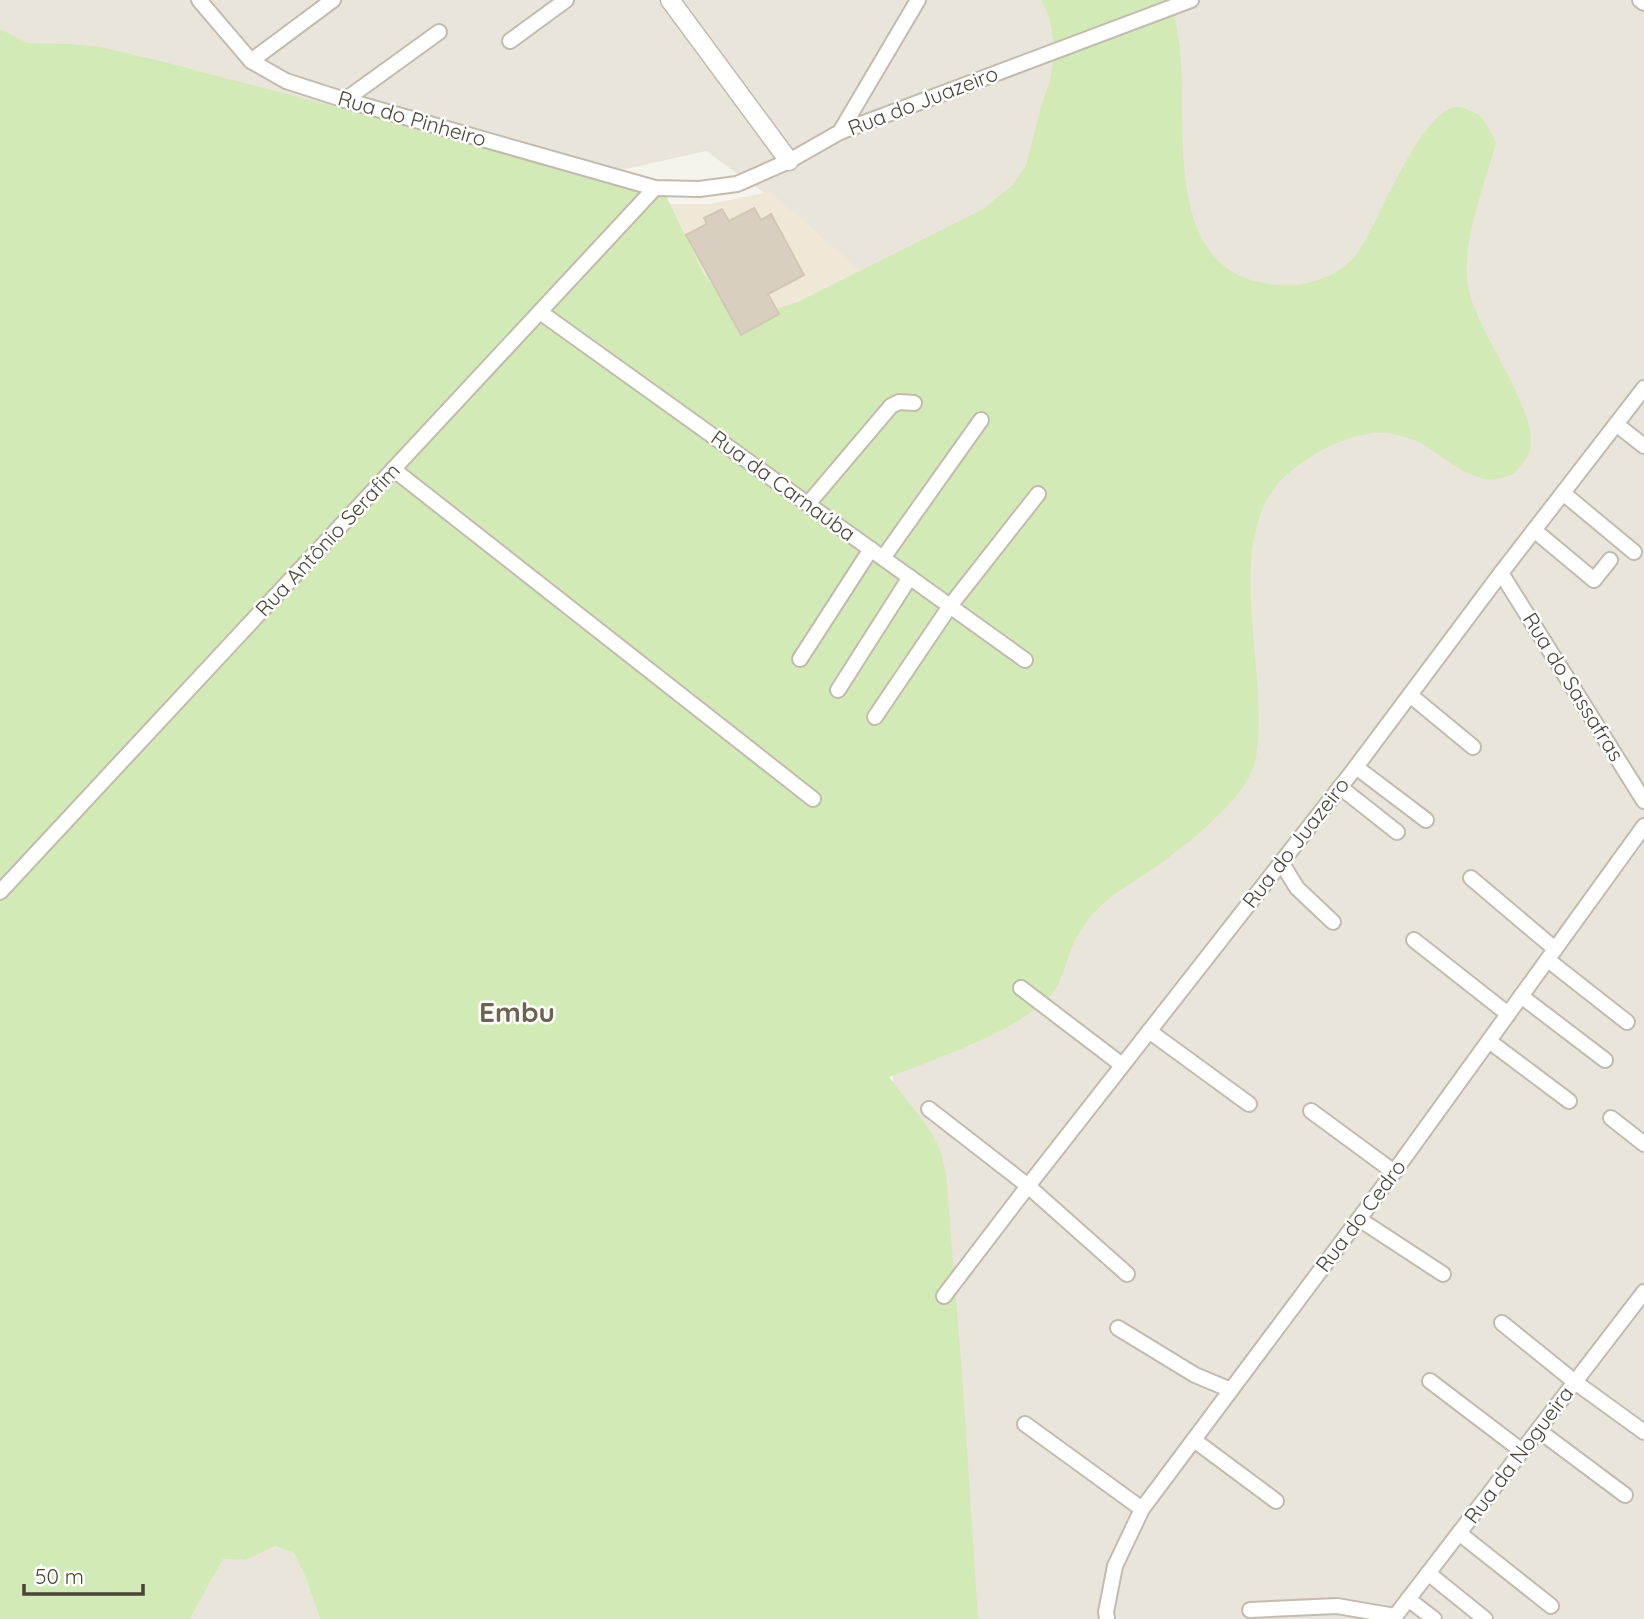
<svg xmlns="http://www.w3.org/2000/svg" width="1644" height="1619" viewBox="0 0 1644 1619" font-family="Quicksand,sans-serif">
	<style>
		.residential { fill: #eae5da }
		.education { fill: #efe8d6 }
		.green { fill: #d2eab5 }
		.building { fill: #d8cfc1; stroke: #d3c7b4; stroke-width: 2 }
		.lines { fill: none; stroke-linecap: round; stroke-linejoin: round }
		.minor-casing { stroke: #c2bbae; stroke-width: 18 }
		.tertiary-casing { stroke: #c2bbae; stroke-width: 21 }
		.minor { stroke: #fff; stroke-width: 14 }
		.tertiary { stroke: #fff; stroke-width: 18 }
		.labels { text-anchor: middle; stroke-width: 5; stroke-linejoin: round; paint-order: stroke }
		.street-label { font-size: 21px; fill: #4b4439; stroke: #fff }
		.district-label { font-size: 28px; font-weight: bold; fill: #6e6250; stroke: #fff }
	</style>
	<rect width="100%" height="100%" fill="#f6f3ec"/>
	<g class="residential">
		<polygon points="0,0 1644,0 1644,1619 948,1619 893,1338 893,1010 766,194 706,151 626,169 264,130 0,55"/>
		<polygon points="275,1546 294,1553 305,1576 320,1619 190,1619 223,1559 246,1560"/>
	</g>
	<polygon class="education" points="770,192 871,280 741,335 663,204 709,204"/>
	<path class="green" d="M1041 0H1171C1176 21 1180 42 1181 63 1186 148 1165 289 1292 285 1315 284 1342 273 1357 254 1377 228 1422 102 1461 107 1465 108 1468 110 1471 111 1473 112 1479 114 1480 116 1487 123 1492 135 1496 143 1484 186 1461 244 1468 287 1476 331 1540 412 1530 450 1529 456 1523 462 1519 468 1514 475 1510 475 1502 478 1473 486 1444 456 1421 443 1413 439 1403 436 1394 434 1356 426 1299 458 1276 486 1223 551 1272 683 1255 762 1247 797 1189 843 1160 864 1142 877 1120 888 1103 904 1089 916 1078 932 1071 950 1065 964 1062 982 1051 995 1045 1001 1037 1008 1030 1013 989 1041 935 1059 889 1077L928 1127 940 1149 946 1173 963 1386 978 1619H320L305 1576 294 1553 275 1546 246 1560 223 1559 190 1619H0V29L27 43 71 44 101 47 160 61 664 192 703 272 718 294 738 309 773 310 798 302 983 209 1014 184 1026 165 1042 104 1050 81 1055 49 1049 17Z"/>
	<polygon class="building" points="754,208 761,220 771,214 804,275 768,294 779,314 741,335 686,235 707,224 704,218 722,209 729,221"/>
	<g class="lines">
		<g class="minor-casing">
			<g id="minor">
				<polyline points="199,0 251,61 286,81 345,100 655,188 699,189 737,184 789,161 840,132 1191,0"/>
				<polyline points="1640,0 1644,3"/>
				<polyline points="510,41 566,0"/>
				<polyline points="251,61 333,0"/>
				<polyline points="345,100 439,32"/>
				<polyline points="840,132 918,0"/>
				<polyline points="540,312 1025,660"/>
				<polyline points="1616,424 1644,446"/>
				<polyline points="393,469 813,799"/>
				<polyline points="1563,493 1634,552"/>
				<polyline points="808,504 891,406 899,402 914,403"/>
				<polyline points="1534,530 1594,580 1610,560"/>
				<polyline points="883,558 981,420"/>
				<polyline points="1501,573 1644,801"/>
				<polyline points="800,659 871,549"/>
				<polyline points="838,690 910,577"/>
				<polyline points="1410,695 1473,747"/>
				<polyline points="875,717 950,606 1038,494"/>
				<polyline points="1356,767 1426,820"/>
				<polyline points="1340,787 1397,832"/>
				<polyline points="1281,862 1297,888 1333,922"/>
				<polyline points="1471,878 1555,949"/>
				<polyline points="0,892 655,188"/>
				<polyline points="1414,940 1508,1014"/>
				<polyline points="1548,960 1627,1022"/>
				<polyline points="1021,988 1122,1065"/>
				<polyline points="1521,996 1605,1060"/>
				<polyline points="1149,1031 1249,1104"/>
				<polyline points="1489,1041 1569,1101"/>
				<polyline points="929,1109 1028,1186 1127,1274"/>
				<polyline points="1311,1111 1394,1172"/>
				<polyline points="1611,1118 1644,1144"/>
				<polyline points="1359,1219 1443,1274"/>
				<polyline points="944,1296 1028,1186 1356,767 1501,573 1644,388"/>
				<polyline points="1502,1323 1575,1382 1644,1432"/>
				<polyline points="1118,1328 1195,1375 1231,1390"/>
				<polyline points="1430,1381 1522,1451"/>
				<polyline points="1025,1424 1142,1509"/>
				<polyline points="1538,1430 1625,1495"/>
				<polyline points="1194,1440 1276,1501"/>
				<polyline points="1459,1533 1551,1606"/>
				<polyline points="1428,1573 1485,1619"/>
				<polyline points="1408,1599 1434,1619"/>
				<polyline points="1250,1610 1337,1606 1395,1616"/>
				<polyline points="1107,1619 1106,1612 1115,1566 1142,1509 1394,1172 1644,826"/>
				<polyline points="1393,1619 1644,1292"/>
			</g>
		</g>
		<g class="tertiary-casing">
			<polyline id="tertiary" points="670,0 789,161"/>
		</g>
		<use href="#minor" class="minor"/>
		<use href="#tertiary" class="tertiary"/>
	</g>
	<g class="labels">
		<g class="street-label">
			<text transform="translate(923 101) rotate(-21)" y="7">Rua do Juazeiro</text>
			<text transform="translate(412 119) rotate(16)" y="7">Rua do Pinheiro</text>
			<text transform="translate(783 486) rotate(36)" y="7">Rua da Carnaúba</text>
			<text transform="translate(328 540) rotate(-47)" y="7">Rua Antônio Serafim</text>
			<text transform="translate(1573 687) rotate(58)" y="7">Rua do Sassafras</text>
			<text transform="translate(1296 843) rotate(-52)" y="7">Rua do Juazeiro</text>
			<text transform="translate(1361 1216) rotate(-53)" y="7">Rua do Cedro</text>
			<text transform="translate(1519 1455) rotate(-53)" y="7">Rua da Nogueira</text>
		</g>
		<g class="district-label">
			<text x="517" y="1022">Embu</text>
		</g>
	</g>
	<path d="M24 1584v10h119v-10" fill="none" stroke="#4b4439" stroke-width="3.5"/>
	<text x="35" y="1584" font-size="21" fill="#4b4439" stroke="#ffffff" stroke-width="5" paint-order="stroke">50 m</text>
</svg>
